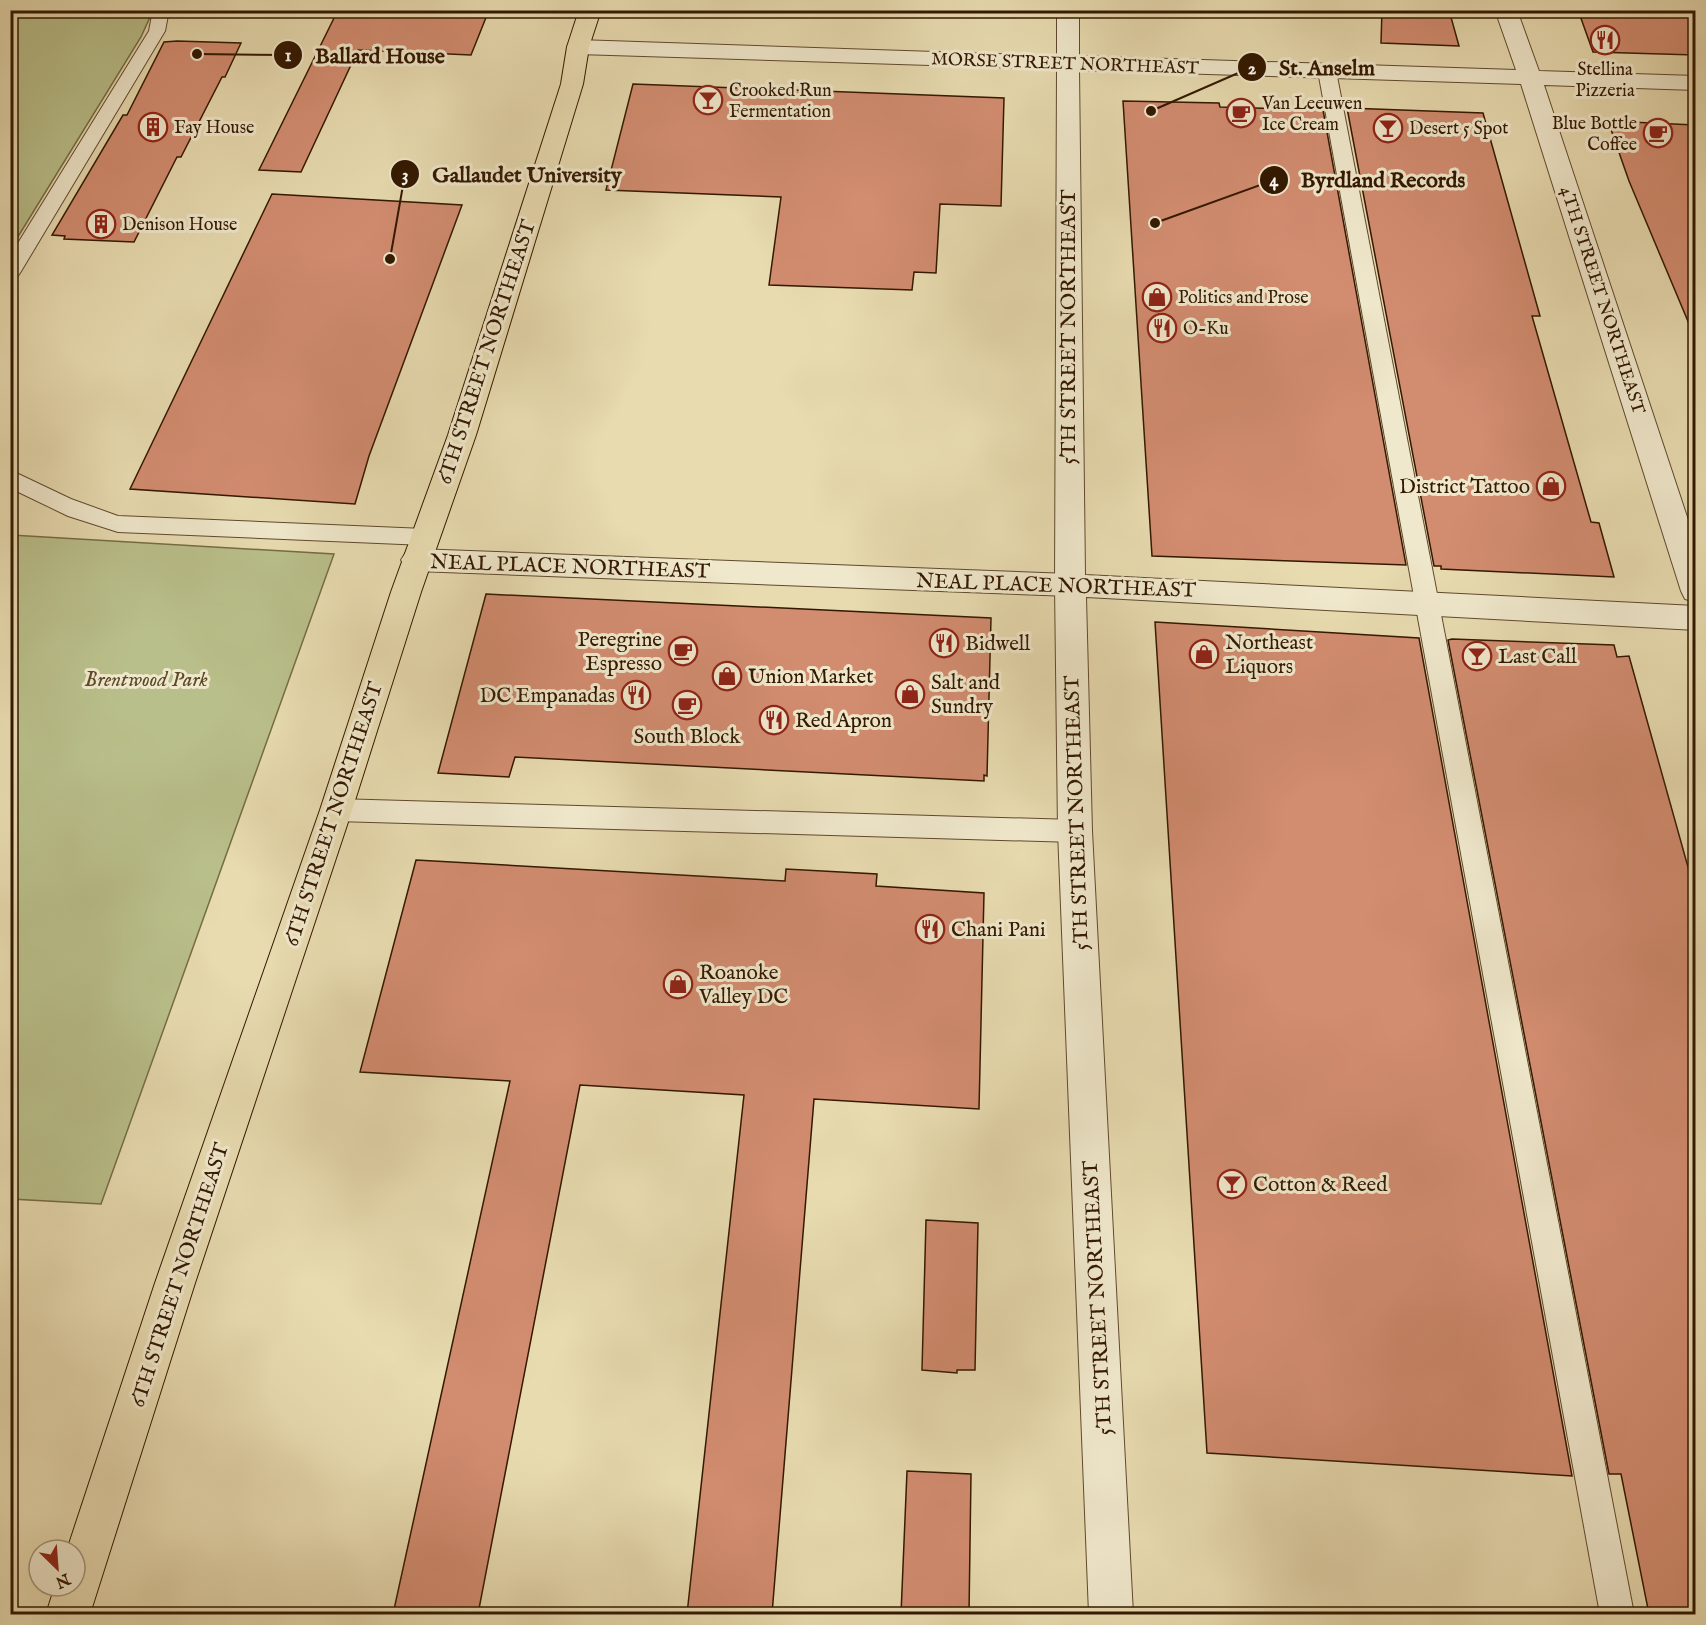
<svg xmlns="http://www.w3.org/2000/svg" width="1706" height="1625" viewBox="0 0 1706 1625" font-family="'IM FELL English',serif">
	<style>
		.green { fill: #b9bf8a; stroke: #766c45; stroke-width: 1.5 }
		.building { fill: #d28c70; stroke: #331800; stroke-width: 1.5 }
		.lines { fill: none; stroke-linecap: round; stroke-linejoin: round }
		.service-casing { stroke: #60492c; stroke-width: 2 }
		.pedestrian-casing { stroke: #60492c; stroke-width: 2 }
		.minor-casing { stroke: #60492c; stroke-width: 2 }
		.primary-casing { stroke: #331800; stroke-width: 2 }
		.service { fill: #f0e8cc; fill-rule: evenodd }
		.pedestrian { fill: #f0e8cc; fill-rule: evenodd }
		.minor { fill: #f0e8cc; fill-rule: evenodd }
		.primary { fill: #e8dbb0; fill-rule: evenodd }
		.labels { text-anchor: middle; stroke-width: 6; stroke-linejoin: round; paint-order: stroke }
		.far-street-label { font-size: 18px; fill: #331800; stroke: #f0e8cc }
		.far-poi-label { font-size: 18px; fill: #331800; stroke: #f0e8cc; text-anchor: start }
		.street-label { font-size: 21px; fill: #331800; stroke: #f0e8cc }
		.poi-label { font-size: 21px; fill: #331800; stroke: #f0e8cc; text-anchor: start }
		.park-label { font-size: 21px; font-style: italic; fill: #5b4a29; stroke: #f0e8cc }
		.leader { fill: none; stroke: #331800; stroke-width: 2 }
		.callout-dot { fill: #331800; stroke: #f0e8cc; stroke-width: 2 }
		.mark-label { font-size: 18px; text-anchor: middle; font-weight: bold; fill: #fff }
		.callout-label { font-size: 22px; text-anchor: middle; font-weight: bold; fill: #331800; stroke: #f0e8cc; stroke-width: 6; stroke-linejoin: round; paint-order: stroke }
	</style>
	<rect width="100%" height="100%" fill="#e8dbb0"/>
	<filter id="stains"><feTurbulence type="fractalNoise" baseFrequency=".00333" numOctaves="4"/><feColorMatrix values="0 0 0 0 .2 0 0 0 0 .09 0 0 0 0 .02 0 0 0 .5 -.17"/></filter>
	<radialGradient id="worn" r=".72"><stop offset=".6" stop-color="#630" stop-opacity="0"/><stop offset="1" stop-color="#630" stop-opacity=".3"/></radialGradient>
	<g class="green">
		<polygon points="11,10 150,10 150,17 141,37 11,248"/>
		<polygon points="11,535 334,554 101,1204 11,1199"/>
	</g>
	<g class="building">
		<polygon points="338,10 489,10 471,55 358,50 301,172 259,170"/>
		<polygon points="1382,10 1449,10 1459,46 1381,43"/>
		<polygon points="1578,10 1695,10 1695,55 1593,52"/>
		<polygon points="177,41 241,43 225,77 222,77 181,157 177,157 134,242 64,239 65,236 52,235 123,115 127,115 164,42"/>
		<polygon points="633,84 1004,98 1001,206 940,204 936,273 914,272 912,290 769,285 781,197 606,190"/>
		<polygon points="1123,101 1219,103 1220,107 1323,110 1406,565 1152,556"/>
		<polygon points="1347,108 1483,113 1540,316 1532,316 1591,522 1599,523 1614,577 1441,569 1441,566 1434,566"/>
		<polygon points="1608,121 1695,125 1695,338 1629,181"/>
		<polygon points="272,194 462,205 369,456 355,504 130,489"/>
		<polygon points="486,594 991,618 987,776 984,775 984,781 515,757 509,777 438,773"/>
		<polygon points="1155,622 1419,638 1572,1476 1207,1453"/>
		<polygon points="1452,639 1614,645 1617,657 1629,656 1695,892 1695,1614 1649,1614 1621,1474 1609,1474 1448,640"/>
		<polygon points="416,860 785,881 786,869 877,874 876,886 984,893 979,1109 814,1099 772,1614 687,1614 744,1095 580,1085 478,1614 393,1614 510,1081 360,1072"/>
		<polygon points="926,1220 978,1223 975,1370 957,1370 957,1373 922,1370"/>
		<polygon points="907,1471 971,1474 969,1614 901,1614"/>
	</g>
	<g class="lines">
		<g class="service-casing">
			<g id="service">
				<polygon points="153,10 169,10 165,31 20,273 17,277 10,279 10,256 149,31"/>
				<polygon points="1327,66 1333,67 1336,71 1634,1614 1600,1614 1318,71 1321,67"/>
				<polygon points="10,470 71,499 118,516 425,529 433,531 436,537 433,543 425,545 118,532 68,516 10,488"/>
				<polygon points="336,799 1075,820 1084,823 1088,831 1084,839 1075,842 336,821 327,818 323,810 327,802"/>
			</g>
		</g>
		<g class="pedestrian-casing">
			<polygon id="pedestrian" points="416,549 1070,574 1081,577 1085,585 1081,593 1070,596 416,571 406,568 401,560 406,552"/>
		</g>
		<g class="minor-casing">
			<polygon id="minor" points="1057,10 1079,10 1079,56 1516,70 1495,10 1517,10 1539,71 1696,76 1696,90 1544,85 1696,544 1696,602 1685,599 1681,591 1521,84 1079,70 1085,575 1696,606 1696,630 1086,597 1092,831 1133,1614 1089,1614 1058,831 1055,585 1057,69 578,54 570,52 567,47 570,42 578,40 1057,56"/>
		</g>
		<g class="primary-casing">
			<polygon id="primary" points="579,10 601,10 589,47 583,84 476,435 421,592 352,810 195,1283 90,1614 46,1614 55,1586 75,1586 75,1550 67,1550 155,1283 320,810 391,592 448,435 561,84 567,47"/>
		</g>
		<use href="#service" class="service"/>
		<use href="#pedestrian" class="pedestrian"/>
		<use href="#minor" class="minor"/>
		<use href="#primary" class="primary"/>
	</g>
	<defs>
		<g id="restaurant-ring" transform="scale(1.5)"><circle r="9.5" fill="#f0e8cc" stroke="#8f2418" stroke-width="1.5"/><path d="M-5-6h1v4h1v-4h1v4h1v-4h1v5L-1.5 .5V6h-2V.5L-5-1ZM5-6V6H3V1.5H1.5Q1.5-4 5-6Z" fill="#8f2418"/></g>
		<g id="bar-ring" transform="scale(1.5)"><circle r="9.5" fill="#f0e8cc" stroke="#8f2418" stroke-width="1.5"/><path d="M-6-5H6L.8 .8V4.5H3.5V6h-7V4.5H-.8V.8Z" fill="#8f2418"/></g>
		<g id="cafe-ring" transform="scale(1.5)"><circle r="9.5" fill="#f0e8cc" stroke="#8f2418" stroke-width="1.5"/><path d="M-5.5-4.5H6V0H3Q3 3.5 0 3.5H-2.5Q-5.5 3.5-5.5 0ZM3-3.2v2h1.7v-2ZM-6 4.5H4V6H-6Z" fill="#8f2418"/></g>
		<g id="building-ring" transform="scale(1.5)"><circle r="9.5" fill="#f0e8cc" stroke="#8f2418" stroke-width="1.5"/><path d="M-4-6H4V6H1V3H-1V6H-4ZM-2.5-4.3h1.7v1.8h-1.7ZM.8-4.3h1.7v1.8H.8ZM-2.5-1h1.7V.8h-1.7ZM.8-1h1.7V.8H.8Z" fill="#8f2418"/></g>
		<g id="shop-ring" transform="scale(1.5)"><circle r="9.5" fill="#f0e8cc" stroke="#8f2418" stroke-width="1.5"/><path d="M-5-2.5h2.3a2.7 3.5 0 0 1 5.4 0H5L5.5 6h-11ZM-1.5-2.5h3a1.5 2.3 0 0 0-3 0Z" fill="#8f2418"/></g>
	</defs>
	<g fill-rule="evenodd">
		<use href="#restaurant-ring" x="1605" y="40"/>
		<use href="#bar-ring" x="708" y="100"/>
		<use href="#cafe-ring" x="1241" y="113"/>
		<use href="#building-ring" x="153" y="127"/>
		<use href="#bar-ring" x="1388" y="128"/>
		<use href="#cafe-ring" x="1658" y="133"/>
		<use href="#building-ring" x="101" y="224"/>
		<use href="#shop-ring" x="1157" y="297"/>
		<use href="#restaurant-ring" x="1162" y="328"/>
		<use href="#shop-ring" x="1551" y="486"/>
		<use href="#restaurant-ring" x="944" y="643"/>
		<use href="#cafe-ring" x="683" y="651"/>
		<use href="#shop-ring" x="1204" y="654"/>
		<use href="#bar-ring" x="1477" y="656"/>
		<use href="#shop-ring" x="727" y="676"/>
		<use href="#shop-ring" x="910" y="694"/>
		<use href="#restaurant-ring" x="636" y="695"/>
		<use href="#cafe-ring" x="687" y="705"/>
		<use href="#restaurant-ring" x="774" y="720"/>
		<use href="#restaurant-ring" x="930" y="929"/>
		<use href="#shop-ring" x="678" y="984"/>
		<use href="#bar-ring" x="1232" y="1184"/>
	</g>
	<g class="labels">
		<g class="far-street-label">
			<text transform="translate(1065 63) rotate(2)" y="6">MORSE STREET NORTHEAST</text>
			<text transform="translate(1603 300) rotate(72)" y="6">4TH STREET NORTHEAST</text>
		</g>
		<g class="far-poi-label">
			<text x="1605" y="75" text-anchor="middle">Stellina<tspan x="1605" dy="21">Pizzeria</tspan></text>
			<text x="729" y="96">Crooked Run<tspan x="729" dy="21">Fermentation</tspan></text>
			<text x="1262" y="109">Van Leeuwen<tspan x="1262" dy="21">Ice Cream</tspan></text>
			<text x="1637" y="129" text-anchor="end">Blue Bottle<tspan x="1637" dy="21">Coffee</tspan></text>
			<text x="174" y="133">Fay House</text>
			<text x="1409" y="134">Desert 5 Spot</text>
			<text x="122" y="230">Denison House</text>
			<text x="1178" y="303">Politics and Prose</text>
			<text x="1183" y="334">O-Ku</text>
		</g>
		<g class="street-label">
			<text transform="translate(1068 327) rotate(-90)" y="7">5TH STREET NORTHEAST</text>
			<text transform="translate(486 352) rotate(-72)" y="7">6TH STREET NORTHEAST</text>
			<text transform="translate(570 566) rotate(2)" y="7">NEAL PLACE NORTHEAST</text>
			<text transform="translate(1056 585) rotate(2)" y="7">NEAL PLACE NORTHEAST</text>
			<text transform="translate(1076 813) rotate(-92)" y="7">5TH STREET NORTHEAST</text>
			<text transform="translate(333 814) rotate(-72)" y="7">6TH STREET NORTHEAST</text>
			<text transform="translate(179 1275) rotate(-72)" y="7">6TH STREET NORTHEAST</text>
			<text transform="translate(1097 1298) rotate(-93)" y="7">5TH STREET NORTHEAST</text>
		</g>
		<g class="poi-label">
			<text x="1530" y="493" text-anchor="end">District Tattoo</text>
			<text x="662" y="646" text-anchor="end">Peregrine<tspan x="662" dy="24">Espresso</tspan></text>
			<text x="1225" y="649">Northeast<tspan x="1225" dy="24">Liquors</tspan></text>
			<text x="965" y="650">Bidwell</text>
			<text x="1498" y="663">Last Call</text>
			<text x="748" y="683">Union Market</text>
			<text x="931" y="689">Salt and<tspan x="931" dy="24">Sundry</tspan></text>
			<text x="615" y="702" text-anchor="end">DC Empanadas</text>
			<text x="795" y="727">Red Apron</text>
			<text x="687" y="743" text-anchor="middle">South Block</text>
			<text x="951" y="936">Chani Pani</text>
			<text x="699" y="979">Roanoke<tspan x="699" dy="24">Valley DC</tspan></text>
			<text x="1253" y="1191">Cotton &amp; Reed</text>
		</g>
		<g class="park-label">
			<text x="146" y="686">Brentwood Park</text>
		</g>
	</g>
	<path class="leader" d="M197 54L288 55M1151 111L1252 67M390 259L405 174M1155 223L1274 180"/>
	<g class="callout-dot">
		<circle cx="197" cy="54" r="6"/>
		<circle cx="1151" cy="111" r="6"/>
		<circle cx="390" cy="259" r="6"/>
		<circle cx="1155" cy="223" r="6"/>
		<circle cx="288" cy="55" r="15"/>
		<circle cx="1252" cy="67" r="15"/>
		<circle cx="405" cy="174" r="15"/>
		<circle cx="1274" cy="180" r="15"/>
	</g>
	<g class="mark-label">
		<text x="288" y="61">1</text>
		<text x="1252" y="74">2</text>
		<text x="405" y="181">3</text>
		<text x="1274" y="186">4</text>
	</g>
	<g class="callout-label">
		<text x="380" y="63">Ballard House</text>
		<text x="1327" y="75">St. Anselm</text>
		<text x="527" y="182">Gallaudet University</text>
		<text x="1383" y="187">Byrdland Records</text>
	</g>
	<rect width="1706" height="1625" fill="none" stroke="#e8dbb0" stroke-width="36"/>
	<rect x="12" y="12" width="1682" height="1601" fill="none" stroke="#331800" stroke-width="3"/>
	<rect x="18" y="18" width="1670" height="1589" fill="none" stroke="#331800" stroke-width="1.5"/>
	<g transform="translate(57 1568) rotate(155)"><circle r="28" fill="#f0e8cc" stroke="#a4957a" stroke-width="1.5"/>
	<path d="M0-4.5L10 22L0 15L-10 22Z" fill="#8f2418"/>
	<text y="-9" font-size="16" font-weight="bold" text-anchor="middle" fill="#331800">N</text>
	</g>
	<rect width="100%" height="100%" filter="url(#stains)"/>
	<rect width="100%" height="100%" fill="url(#worn)"/>
</svg>
